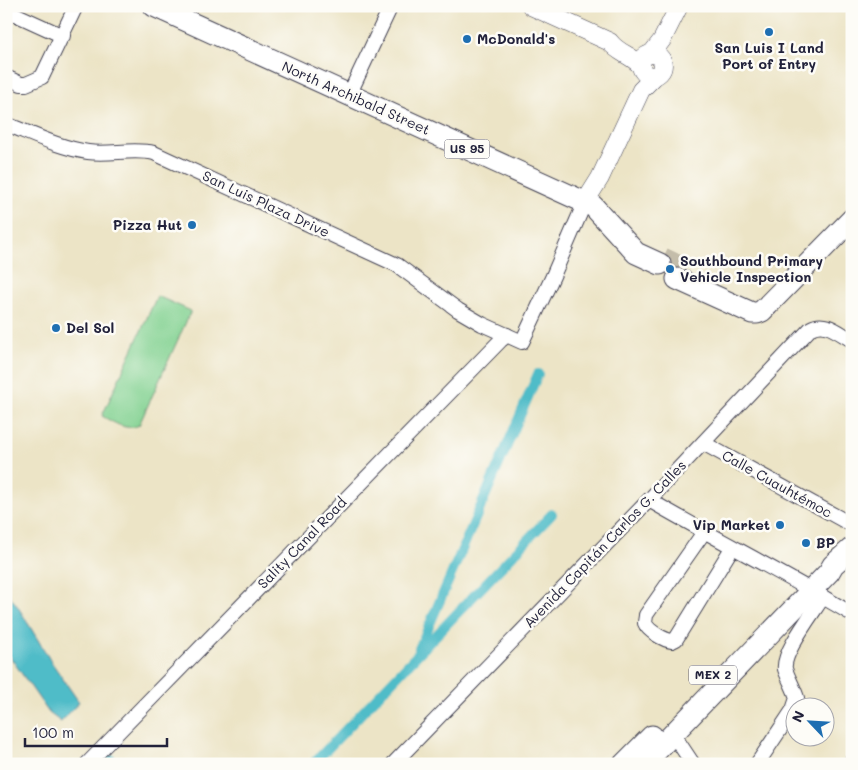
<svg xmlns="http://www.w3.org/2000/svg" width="858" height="770" viewBox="0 0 858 770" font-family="Mali,sans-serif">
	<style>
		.green { fill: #83d292; stroke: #527a66 }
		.water { fill: #4fbcc8; stroke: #386f82 }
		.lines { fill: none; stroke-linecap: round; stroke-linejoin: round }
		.canal { stroke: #4fbcc8; stroke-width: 10 }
		.highway-tunnel { stroke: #c4bdaa; stroke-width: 21; stroke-dasharray: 21 11; stroke-linecap: butt }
		.minor-casing { stroke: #403f50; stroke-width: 16 }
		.major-casing { stroke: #403f50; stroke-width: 19 }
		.highway-casing { stroke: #403f50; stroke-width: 23 }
		.minor { stroke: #fff; stroke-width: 14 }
		.major { stroke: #fff; stroke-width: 18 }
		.highway { stroke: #fff; stroke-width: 21 }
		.poi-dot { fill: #1f6fb2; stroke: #fdfcf7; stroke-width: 2 }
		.labels { text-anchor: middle; stroke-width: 5; stroke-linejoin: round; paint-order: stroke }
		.shield { fill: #fdfcf7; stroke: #646373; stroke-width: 1 }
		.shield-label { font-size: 12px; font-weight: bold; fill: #22223b }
		.poi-label { font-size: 14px; font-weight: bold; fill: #22223b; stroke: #fdfcf7; text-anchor: start }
		.street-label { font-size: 14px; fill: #22223b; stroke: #fdfcf7 }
	</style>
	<rect width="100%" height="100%" fill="#fdfcf7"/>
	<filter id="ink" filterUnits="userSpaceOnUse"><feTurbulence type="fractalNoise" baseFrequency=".02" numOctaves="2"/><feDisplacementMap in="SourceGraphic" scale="10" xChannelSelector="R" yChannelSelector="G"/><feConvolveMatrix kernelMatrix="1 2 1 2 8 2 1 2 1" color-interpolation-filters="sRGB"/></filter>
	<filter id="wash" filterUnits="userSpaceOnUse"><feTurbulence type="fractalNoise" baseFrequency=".0096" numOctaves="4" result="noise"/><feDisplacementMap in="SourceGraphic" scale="20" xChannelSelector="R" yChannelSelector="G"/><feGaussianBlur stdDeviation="1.12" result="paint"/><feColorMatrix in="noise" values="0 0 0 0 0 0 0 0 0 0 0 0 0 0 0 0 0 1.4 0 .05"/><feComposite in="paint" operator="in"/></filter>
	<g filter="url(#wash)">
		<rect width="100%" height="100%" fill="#ece4c6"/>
		<path class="green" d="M157 296 191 311 139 425C127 432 113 422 102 416Z"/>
		<polygon class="water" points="6,591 18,607 52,663 79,702 61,722 49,713 6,651"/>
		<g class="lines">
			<g class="canal">
				<polyline points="419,649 538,374"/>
				<polyline points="108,757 115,764"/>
				<polyline points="313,764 552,514"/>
			</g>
		</g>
	</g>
	<g filter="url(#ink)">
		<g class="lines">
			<polyline class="highway-tunnel" points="663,258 682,267"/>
			<g class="minor-casing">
				<g id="minor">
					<polyline points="6,10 63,36"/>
					<polyline points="6,77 21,84 26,84 42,77 76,6"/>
					<polyline points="349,95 391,6"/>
					<path d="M6 124C32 134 60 148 88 152 110 155 133 148 154 153L397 265 458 310 482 324 522 342 553 276 585 202"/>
					<polyline points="703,443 852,525"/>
					<path d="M649 500C716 539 785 574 852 614"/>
					<path d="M704 532 646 615C646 617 645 621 645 623 648 631 664 640 672 641L676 639 732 548"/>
					<polyline points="673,734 693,764"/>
					<polyline points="87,764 500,341 507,335"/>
					<path d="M393 764 649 500 811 328C825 320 839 333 852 340"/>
					<path d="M757 764 793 710 797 698C794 688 788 678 785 669 782 652 814 612 823 597"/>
					<polyline points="850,764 852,761"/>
				</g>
			</g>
			<g class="major-casing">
				<g id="major">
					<path d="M531 6 610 42C618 53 631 55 640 65"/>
					<polyline points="652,53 662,40 679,6"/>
					<circle cx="652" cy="65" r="11"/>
					<polyline points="585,202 600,178 641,90 655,76"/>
				</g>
			</g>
			<g class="highway-casing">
				<g id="highway">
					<polyline points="154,6 593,206 636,253 660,264"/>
					<polyline points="677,279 752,313 757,313 762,311 852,219"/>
					<polyline points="624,764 652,736"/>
					<polyline points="644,764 829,572 833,565 852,548"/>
				</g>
			</g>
			<use href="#minor" class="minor"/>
			<use href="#major" class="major"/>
			<use href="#highway" class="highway"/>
		</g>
	</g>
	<g class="poi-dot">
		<circle cx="769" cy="32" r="5"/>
		<circle cx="467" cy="39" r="5"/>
		<circle cx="192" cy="225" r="5"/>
		<circle cx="670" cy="269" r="5"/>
		<circle cx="56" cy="328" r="5"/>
		<circle cx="780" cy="525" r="5"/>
		<circle cx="806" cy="543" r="5"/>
	</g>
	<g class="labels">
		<g class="shield">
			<rect x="444.5" y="139.5" width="45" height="19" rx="4"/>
			<rect x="689" y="665.5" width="48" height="19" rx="4"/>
		</g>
		<g class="shield-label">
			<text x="467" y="153">US 95</text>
			<text x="713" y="679">MEX 2</text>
		</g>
		<g class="poi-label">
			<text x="477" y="44">McDonald's</text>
			<text x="769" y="53" text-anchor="middle">San Luis I Land<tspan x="769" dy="16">Port of Entry</tspan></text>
			<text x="182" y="230" text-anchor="end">Pizza Hut</text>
			<text x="680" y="266">Southbound Primary<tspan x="680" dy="16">Vehicle Inspection</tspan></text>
			<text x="66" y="333">Del Sol</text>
			<text x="770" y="530" text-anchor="end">Vip Market</text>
			<text x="816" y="548">BP</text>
		</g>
		<g class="street-label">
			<text transform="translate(356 98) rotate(24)" y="5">North Archibald Street</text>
			<text transform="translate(266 204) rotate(25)" y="5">San Luis Plaza Drive</text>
			<text transform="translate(777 484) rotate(29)" y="5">Calle Cuauhtémoc</text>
			<text transform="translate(302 543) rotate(-46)" y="5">Sality Canal Road</text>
			<text transform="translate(605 544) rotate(-46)" y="5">Avenida Capitán Carlos G. Calles</text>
		</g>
	</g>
	<rect width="858" height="770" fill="none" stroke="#fdfcf7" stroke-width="25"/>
	<g transform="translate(810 722) rotate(295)"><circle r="24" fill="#fdfcf7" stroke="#a5a5ac"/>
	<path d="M0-4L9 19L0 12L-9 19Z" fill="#1f6fb2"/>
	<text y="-8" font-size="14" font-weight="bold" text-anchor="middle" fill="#22223b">N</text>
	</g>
	<path d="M25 738v8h142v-8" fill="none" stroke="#22223b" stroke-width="2.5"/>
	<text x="32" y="738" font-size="15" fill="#22223b" stroke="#fdfcf7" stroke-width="4" paint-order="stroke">100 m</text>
</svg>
